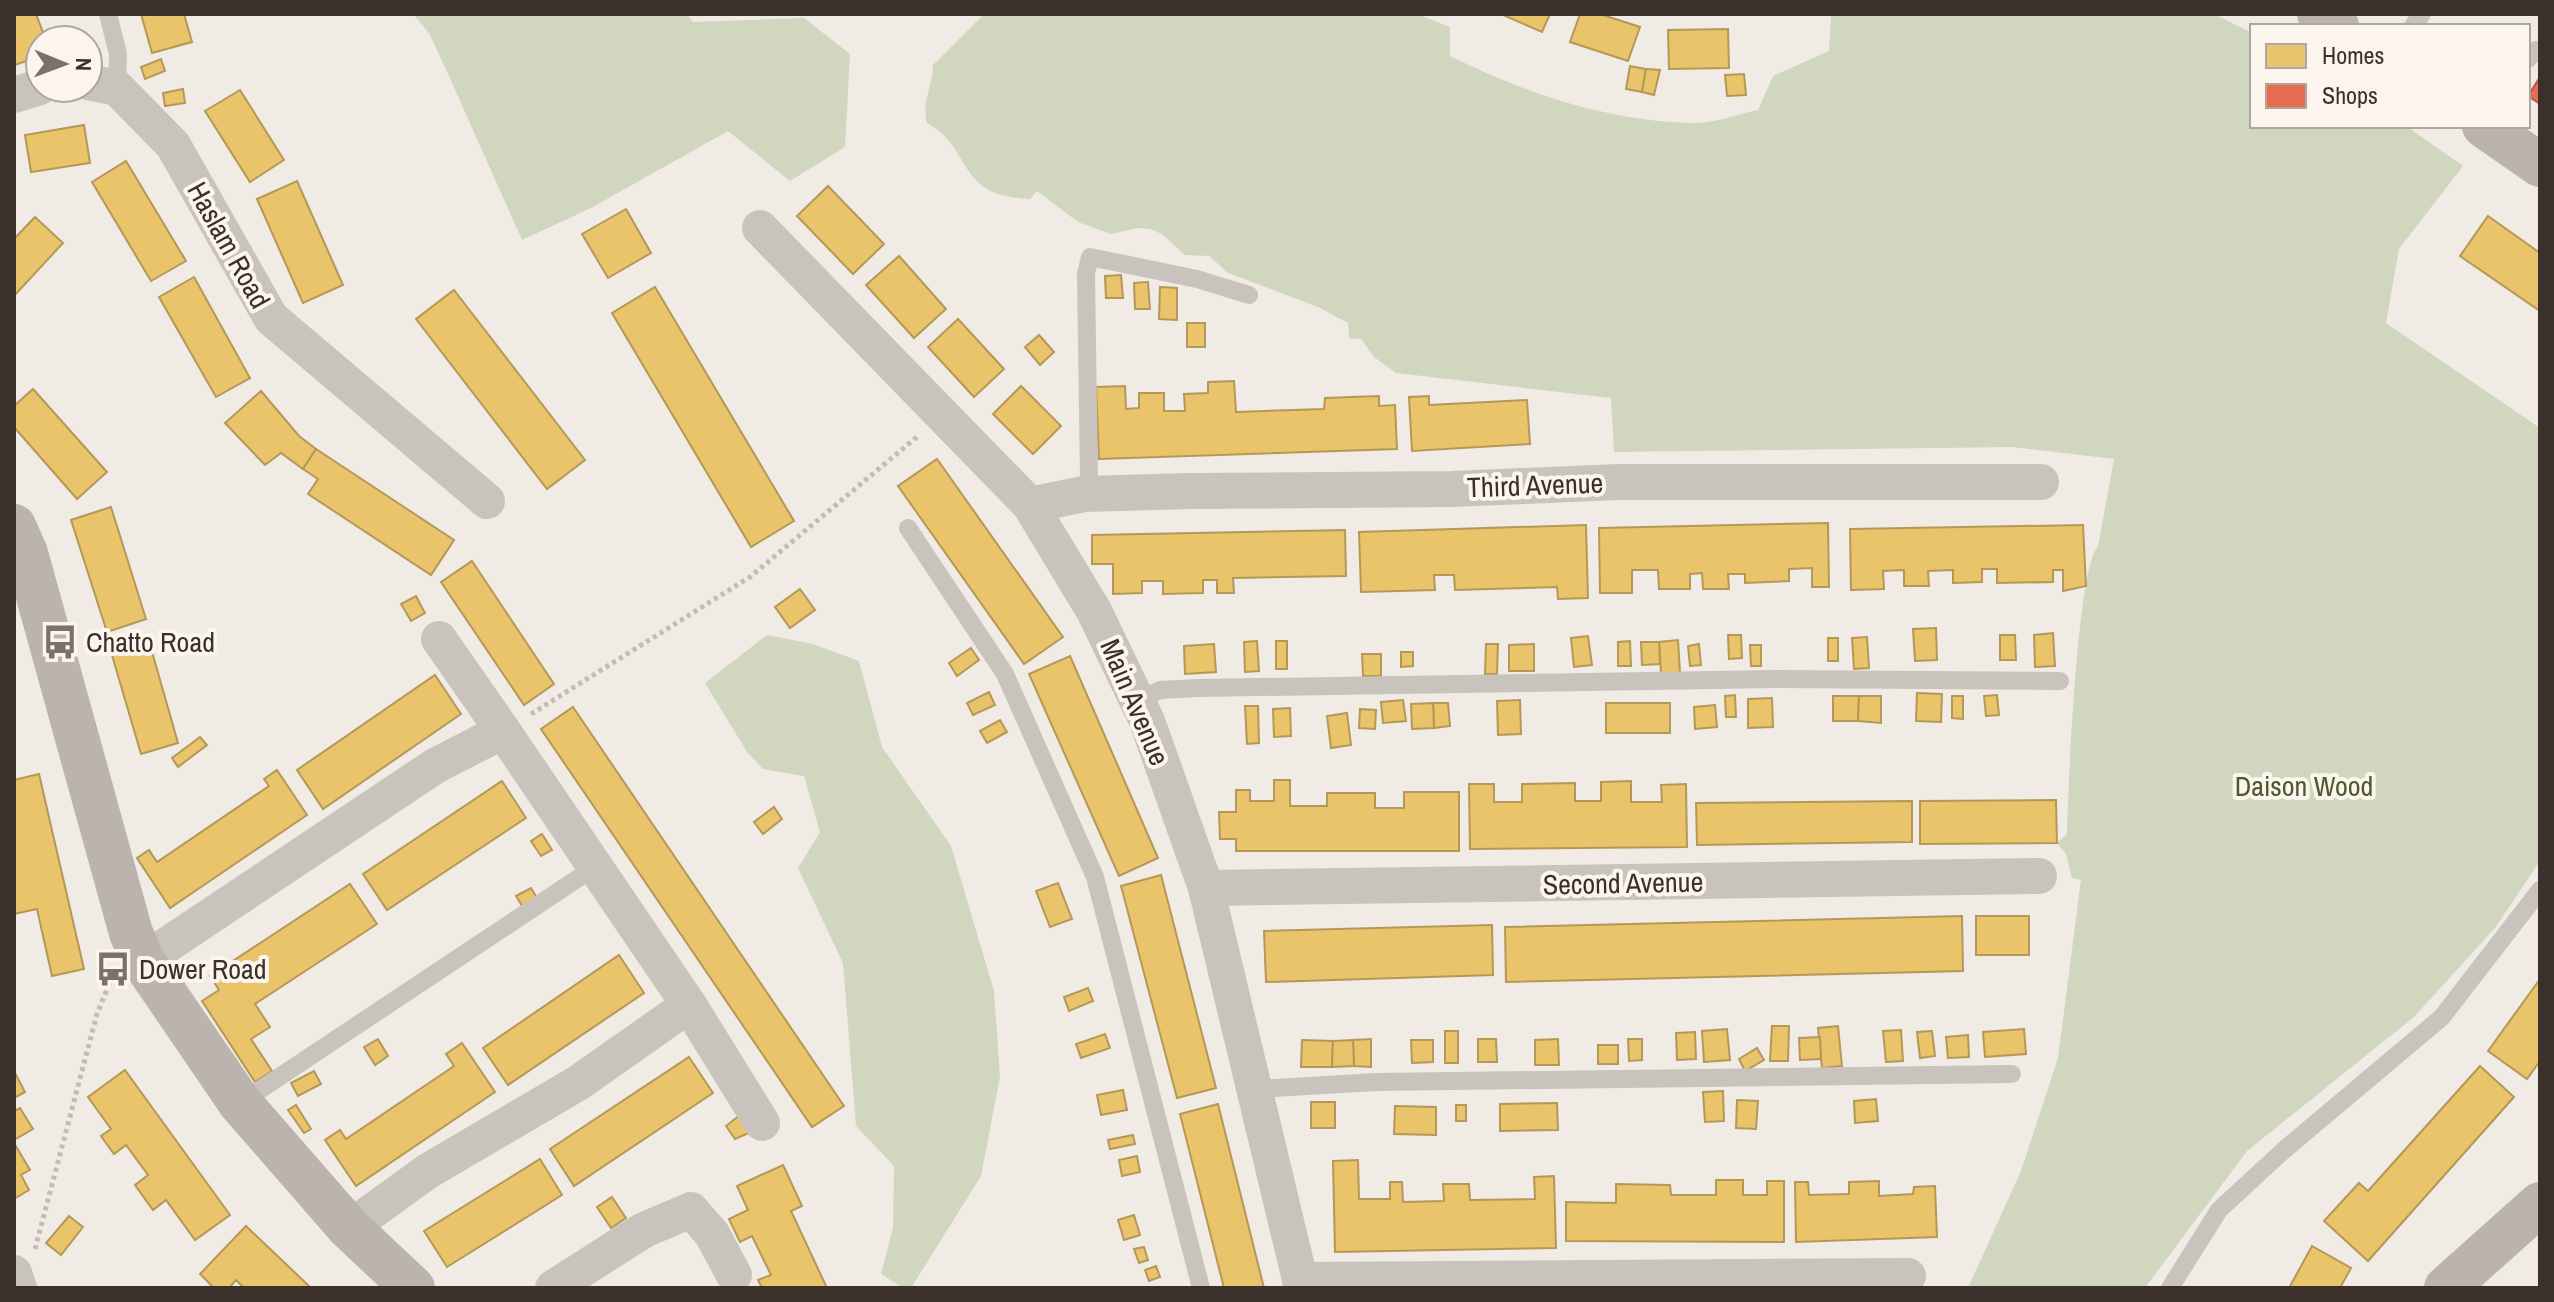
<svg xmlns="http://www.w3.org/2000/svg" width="2554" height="1302" viewBox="0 0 2554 1302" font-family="'Archivo Narrow',sans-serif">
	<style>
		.green { fill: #d1d6bf }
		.homes { fill: #e9c46a; stroke: #b59857; stroke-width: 2 }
		.shops { fill: #e76f51; stroke: #b35c46; stroke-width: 2 }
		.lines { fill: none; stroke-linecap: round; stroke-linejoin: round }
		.path { stroke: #c2bbb6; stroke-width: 5; stroke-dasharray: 4 4; stroke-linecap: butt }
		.lane { stroke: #c9c3be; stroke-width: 18 }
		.street { stroke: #c9c3be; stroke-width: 36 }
		.secondary { stroke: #bab3ae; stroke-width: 44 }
		.labels { text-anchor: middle; stroke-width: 8; stroke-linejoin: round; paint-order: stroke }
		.street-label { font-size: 28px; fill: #3b302b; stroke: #fbf5ee }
		.poi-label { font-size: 28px; fill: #3b302b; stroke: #fbf5ee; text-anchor: start }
		.park-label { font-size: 28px; fill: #4a5a2e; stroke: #fbf5ee }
	</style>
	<rect width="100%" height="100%" fill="#f0ebe5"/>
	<g class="green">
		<polygon points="413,14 687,14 693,22 804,18 850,54 845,147 790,181 728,131 591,208 522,240 444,65 429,33"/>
		<path d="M984 14H1417L1450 27V56C1525 93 1606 121 1692 123 1713 124 1737 114 1758 110L1773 76 1829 51 1831 16 2214 14 2252 33V126H2406L2463 166 2399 249 2386 323 2540 428V861L2495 928 2414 1017 2247 1151 2145 1288H1968L2021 1171 2058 1058 2081 880 2072 878 2066 854 2057 843 2067 834C2068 792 2077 567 2098 546L2114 459 2012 447 1614 452 1611 398 1396 373 1374 357 1361 339 1349 338 1348 323 1318 307 1228 273 1209 256 1185 255 1162 234 1150 229 1138 228 1111 234 1078 222 1037 191 1030 199C954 196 975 150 927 123 921 102 933 86 933 65Z"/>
		<polygon points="767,635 813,644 859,661 882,747 951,846 994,991 1000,1077 981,1176 911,1288 903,1288 881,1274 893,1228 894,1166 856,1126 843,963 798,868 820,832 804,776 763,769 747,752 705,683"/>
	</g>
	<g class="homes">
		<polygon points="14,14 36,14 46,40 40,40 40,56 15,65"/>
		<polygon points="141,14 184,14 192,42 152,53"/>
		<polygon points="1501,14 1550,14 1542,32"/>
		<polygon points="1580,14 1600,14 1640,27 1628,61 1570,42"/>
		<polygon points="1728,29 1729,68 1669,69 1668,30"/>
		<polygon points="161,59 165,71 145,79 141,67"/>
		<polygon points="1630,66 1646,69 1642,92 1626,89"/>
		<polygon points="1646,69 1660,70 1654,95 1642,92"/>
		<polygon points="1744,74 1746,95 1727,96 1725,75"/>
		<polygon points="183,89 185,103 165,106 163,93"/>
		<polygon points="240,90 284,160 250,182 205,111"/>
		<polygon points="84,125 90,163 31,172 25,135"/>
		<polygon points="126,161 186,261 151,281 92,182"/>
		<polygon points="297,181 343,285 303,303 257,199"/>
		<polygon points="828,186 884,244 853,274 797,216"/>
		<polygon points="626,209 651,253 608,278 582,234"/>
		<polygon points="2488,216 2540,253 2540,311 2460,256"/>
		<polygon points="35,217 63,243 14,296 14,239"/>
		<polygon points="899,256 946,309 914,338 866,285"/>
		<polygon points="1121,275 1123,298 1106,298 1105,276"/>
		<polygon points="194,277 250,378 216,397 159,297"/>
		<polygon points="1148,282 1150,309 1135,309 1134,283"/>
		<polygon points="655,287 794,521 751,547 612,313"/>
		<polygon points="1160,287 1177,288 1177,320 1159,319"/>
		<polygon points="454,290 585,460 547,489 416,319"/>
		<polygon points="958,319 1004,369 974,397 928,347"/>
		<rect x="1187" y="323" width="18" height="24"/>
		<polygon points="1039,335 1054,352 1040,365 1025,347"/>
		<polygon points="1234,381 1236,412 1324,409 1325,398 1379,396 1379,406 1395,405 1397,449 1099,459 1096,387 1125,386 1126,409 1139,408 1139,393 1164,393 1164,411 1185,411 1184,394 1208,393 1208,382"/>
		<polygon points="1021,386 1061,426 1033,454 993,414"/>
		<polygon points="33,389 107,472 77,499 14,427 14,406"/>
		<polygon points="261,391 299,436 316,449 303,469 281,453 265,465 225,423"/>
		<polygon points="1429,396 1429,405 1527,400 1530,444 1412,451 1409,397"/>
		<polygon points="316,449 454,540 431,575 308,494 318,479 303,469"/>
		<polygon points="937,459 1063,637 1024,664 898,486"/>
		<polygon points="111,507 146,619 107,632 71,520"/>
		<polygon points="1828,523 1829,587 1812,587 1812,568 1789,569 1789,581 1745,583 1745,574 1728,574 1729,589 1703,589 1702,573 1690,574 1690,589 1659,589 1658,570 1632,570 1632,593 1600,593 1599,528"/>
		<polygon points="1586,525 1588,598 1558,599 1557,587 1455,590 1454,575 1434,575 1435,590 1361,592 1359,532"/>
		<polygon points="2083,525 2086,586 2063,591 2063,570 2053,570 2053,582 1997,583 1997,569 1982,569 1982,582 1953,583 1953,570 1928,571 1929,586 1904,586 1904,570 1883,571 1884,589 1851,590 1850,529"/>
		<polygon points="1345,530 1346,576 1233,578 1234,593 1217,593 1217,580 1203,580 1203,593 1163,594 1163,581 1142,581 1142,593 1113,594 1113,564 1092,564 1092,535"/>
		<polygon points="472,561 554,684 524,705 441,582"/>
		<polygon points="800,589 815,610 790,628 775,607"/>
		<polygon points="416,596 425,613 411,621 401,604"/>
		<polygon points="1936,628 1937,660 1915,661 1913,629"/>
		<polygon points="2053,633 2055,666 2035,667 2034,635"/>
		<polygon points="147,634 178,743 141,754 109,645"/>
		<polygon points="1728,635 1741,635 1742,658 1729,659"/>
		<polygon points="2000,635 2015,635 2016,660 2000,660"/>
		<polygon points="1588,636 1592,665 1574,667 1571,638"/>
		<polygon points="1867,637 1869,668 1854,669 1852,638"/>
		<rect x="1828" y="638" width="10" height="23"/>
		<polygon points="1678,640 1680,673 1661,674 1659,642"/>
		<polygon points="1257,641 1259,671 1245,672 1244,642"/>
		<rect x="1276" y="641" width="11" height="28"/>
		<polygon points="1630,641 1631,666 1618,666 1618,642"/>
		<polygon points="1641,642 1659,642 1660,664 1642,665"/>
		<polygon points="1214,644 1216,672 1185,674 1184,646"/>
		<polygon points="1486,644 1498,644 1497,674 1485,674"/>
		<polygon points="1534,644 1534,671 1509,671 1509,645"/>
		<polygon points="1699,644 1701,665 1690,666 1688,646"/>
		<polygon points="1750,645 1761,645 1761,666 1751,666"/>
		<polygon points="971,648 979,660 957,676 949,663"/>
		<polygon points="1401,652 1413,652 1413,666 1401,667"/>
		<polygon points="1362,654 1381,654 1381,676 1363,676"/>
		<polygon points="1070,656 1158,858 1119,876 1029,674"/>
		<polygon points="435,675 461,714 323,809 297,770"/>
		<polygon points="989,692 995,705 973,715 967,703"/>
		<polygon points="1917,693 1942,694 1941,722 1916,721"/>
		<polygon points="1735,695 1736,717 1726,717 1725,696"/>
		<polygon points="1997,695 1999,715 1986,716 1984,696"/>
		<polygon points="1833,696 1859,696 1858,721 1833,721"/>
		<polygon points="1859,696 1881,696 1881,723 1858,721"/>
		<polygon points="1952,696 1963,696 1963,719 1952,718"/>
		<polygon points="1772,698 1773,727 1748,728 1748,699"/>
		<polygon points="1403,700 1406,721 1383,723 1381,702"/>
		<polygon points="1520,700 1521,734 1498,735 1497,701"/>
		<polygon points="1433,703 1448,703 1450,726 1434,728"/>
		<polygon points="1433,703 1434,728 1412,729 1411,704"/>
		<rect x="1606" y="703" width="64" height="30"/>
		<polygon points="1715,705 1717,727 1695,729 1694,707"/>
		<polygon points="1245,706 1258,706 1259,743 1247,744"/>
		<polygon points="573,707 844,1106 812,1127 541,729"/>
		<polygon points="1290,708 1291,736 1274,737 1273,709"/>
		<polygon points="1360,709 1376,710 1375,729 1359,728"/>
		<polygon points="1347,713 1351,745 1331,748 1327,716"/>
		<polygon points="1000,720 1007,732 987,743 980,731"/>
		<polygon points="200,737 207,745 178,767 172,758"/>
		<polygon points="277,770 307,815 170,908 137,858 149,850 157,862 269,786 264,779"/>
		<polygon points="39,774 84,969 52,976 37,909 14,914 14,780"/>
		<polygon points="1274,780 1290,780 1290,806 1327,806 1327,793 1375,793 1375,808 1404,808 1404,792 1459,792 1459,851 1236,851 1236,839 1220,839 1219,812 1236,812 1236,790 1250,790 1250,801 1274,801"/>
		<polygon points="502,781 526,818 387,910 363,874"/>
		<polygon points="1631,781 1631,802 1662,802 1661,785 1686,784 1687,847 1470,849 1469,784 1494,784 1494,802 1522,802 1522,784 1575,783 1575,801 1601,801 1601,782"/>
		<polygon points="2056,800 2057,843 1920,844 1920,801"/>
		<polygon points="1912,801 1912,842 1697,845 1696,803"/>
		<polygon points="774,807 782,819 763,834 754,822"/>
		<polygon points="542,834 552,850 541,856 531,841"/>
		<polygon points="1161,875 1216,1088 1177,1098 1121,886"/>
		<polygon points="1058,883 1072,919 1050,927 1036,891"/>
		<polygon points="350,884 377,924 255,1004 270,1027 251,1039 272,1071 255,1082 202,1001 219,990 210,976"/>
		<polygon points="531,888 537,898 522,906 516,896"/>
		<polygon points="1962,916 1963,971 1506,982 1505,927"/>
		<rect x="1976" y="916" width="53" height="39"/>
		<polygon points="1492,925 1493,975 1266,982 1264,931"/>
		<polygon points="619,955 644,993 508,1085 483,1048"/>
		<polygon points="2540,979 2540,1061 2527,1079 2488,1051"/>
		<polygon points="1088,988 1093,1001 1069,1011 1064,997"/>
		<polygon points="1772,1026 1789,1026 1788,1061 1770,1061"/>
		<polygon points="1838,1026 1842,1066 1822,1068 1818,1028"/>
		<polygon points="1727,1029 1730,1060 1704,1062 1702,1031"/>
		<polygon points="2024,1029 2026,1054 1985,1057 1983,1032"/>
		<polygon points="1901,1030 1903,1061 1886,1062 1883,1031"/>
		<rect x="1445" y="1031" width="13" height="32"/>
		<polygon points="1932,1031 1935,1056 1920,1058 1917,1032"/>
		<polygon points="1695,1032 1696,1059 1677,1060 1676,1033"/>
		<polygon points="1105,1034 1110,1048 1081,1058 1076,1044"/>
		<polygon points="1968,1035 1969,1057 1948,1058 1946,1037"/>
		<polygon points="1820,1037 1821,1059 1800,1060 1799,1038"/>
		<polygon points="378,1039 388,1056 375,1065 364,1047"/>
		<polygon points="1371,1039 1371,1067 1354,1066 1353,1040"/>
		<polygon points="1478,1039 1496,1039 1497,1062 1478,1062"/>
		<polygon points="1558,1039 1559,1065 1535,1065 1535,1040"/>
		<polygon points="1628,1039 1642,1039 1642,1060 1629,1061"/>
		<polygon points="1302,1040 1333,1041 1332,1067 1301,1067"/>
		<polygon points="1353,1040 1354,1066 1332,1067 1333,1041"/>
		<polygon points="1411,1040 1433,1040 1433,1062 1412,1063"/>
		<polygon points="462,1043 495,1092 356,1186 325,1140 340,1130 346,1139 454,1066 446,1054"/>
		<rect x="1598" y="1045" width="20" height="19"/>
		<polygon points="1757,1048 1764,1060 1745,1071 1739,1059"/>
		<polygon points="689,1057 713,1093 574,1186 550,1149"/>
		<polygon points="2480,1066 2514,1097 2368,1261 2324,1221 2359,1183 2368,1191"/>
		<polygon points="125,1070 230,1215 195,1240 166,1200 153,1210 135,1185 148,1175 126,1145 114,1154 101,1136 111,1129 88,1097"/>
		<polygon points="14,1071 25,1092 14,1098"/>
		<polygon points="314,1071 321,1084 298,1096 291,1083"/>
		<polygon points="1123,1090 1127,1110 1101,1115 1097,1095"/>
		<polygon points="1723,1091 1724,1121 1705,1122 1703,1092"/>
		<polygon points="1876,1099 1878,1121 1855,1123 1854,1101"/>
		<polygon points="1737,1100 1758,1101 1756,1129 1736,1128"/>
		<rect x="1311" y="1102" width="24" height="26"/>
		<polygon points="1557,1103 1558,1130 1500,1131 1500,1104"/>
		<polygon points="1218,1104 1264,1288 1224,1288 1180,1114"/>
		<polygon points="296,1105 311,1129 304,1133 288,1110"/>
		<rect x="1456" y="1105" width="10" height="16"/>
		<polygon points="1395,1106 1436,1107 1436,1135 1394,1134"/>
		<polygon points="20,1108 33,1129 14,1140 14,1111"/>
		<polygon points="740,1115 749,1133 735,1139 726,1126"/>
		<polygon points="1133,1135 1135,1144 1110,1149 1108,1140"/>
		<polygon points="14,1143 30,1170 21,1175 29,1190 14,1199"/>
		<polygon points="1137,1156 1140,1172 1122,1176 1119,1160"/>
		<polygon points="540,1159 562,1195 447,1267 424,1231"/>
		<polygon points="1358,1160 1359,1199 1390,1199 1390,1182 1402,1182 1403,1202 1444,1201 1443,1184 1469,1184 1470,1200 1535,1199 1534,1177 1554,1176 1556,1248 1335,1252 1333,1161"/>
		<polygon points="783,1165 802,1206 791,1211 827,1288 762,1288 758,1280 771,1275 752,1236 740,1242 729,1219 748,1210 737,1186"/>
		<polygon points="1716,1180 1743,1180 1743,1195 1767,1195 1767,1181 1784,1181 1784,1242 1566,1241 1566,1202 1616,1203 1616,1184 1670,1185 1671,1195 1716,1195"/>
		<polygon points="1879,1181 1879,1196 1913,1194 1914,1187 1935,1186 1937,1237 1796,1242 1795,1182 1808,1182 1809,1195 1849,1194 1849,1182"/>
		<polygon points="612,1197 626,1218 611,1228 597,1207"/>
		<polygon points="1134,1215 1140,1235 1124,1240 1118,1220"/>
		<polygon points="69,1216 83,1227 61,1255 46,1243"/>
		<polygon points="246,1226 311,1288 244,1288 236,1280 229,1288 214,1288 200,1274"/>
		<polygon points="2312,1246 2351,1268 2340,1288 2289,1288"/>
		<polygon points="1144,1247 1148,1260 1139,1263 1134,1249"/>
		<polygon points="1156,1266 1160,1277 1149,1281 1145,1270"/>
	</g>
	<polygon class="shops" points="2540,77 2540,104 2528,96"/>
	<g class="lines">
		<g class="path">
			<polyline points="531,714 750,577 918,436"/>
			<polyline points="35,1249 97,1014 110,982"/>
		</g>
		<g class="lane">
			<polyline points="108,14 118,54 117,88"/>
			<polyline points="2413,26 2422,14"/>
			<polyline points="2528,59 2536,50 2540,53"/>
			<polyline points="1084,494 1089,478 1086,274 1090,257 1197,279 1249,295"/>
			<polyline points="908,528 1005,674 1095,877 1201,1288"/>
			<polyline points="1137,701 1160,690 1198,688 1775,679 2060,681"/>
			<polyline points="1256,1089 1377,1082 2012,1074"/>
			<polyline points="240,1103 595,867"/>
			<polyline points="2170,1288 2219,1210 2284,1150 2442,1017 2540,890"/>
		</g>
		<g class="street">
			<polyline points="88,82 117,88 173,145 271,318 487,501"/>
			<polyline points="14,95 40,87"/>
			<polyline points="760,228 1030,505 1094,611 1147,721 1206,888 1302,1288"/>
			<polyline points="1030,505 1084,494 1191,491 1452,489 1618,482 2041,482"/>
			<polyline points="439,639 503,731"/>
			<polyline points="1206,888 2039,876"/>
			<polyline points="143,961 435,766 503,731 689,1005 578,1083 428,1171 349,1228"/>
			<polyline points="689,1005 762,1123"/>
			<polyline points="14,1273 19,1288"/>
			<polyline points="1300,1280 1908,1276"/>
			<polyline points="553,1288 644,1230 691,1210 712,1234 734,1275"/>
		</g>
		<g class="secondary">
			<polyline points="2319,14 2337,26"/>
			<polyline points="2484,126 2540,165"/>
			<polyline points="14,526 26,553 131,933 143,961 240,1103 349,1228 413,1288"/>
			<polyline points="2446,1288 2540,1204"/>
		</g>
	</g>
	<defs>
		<g id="bus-bare" transform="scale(2.76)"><path d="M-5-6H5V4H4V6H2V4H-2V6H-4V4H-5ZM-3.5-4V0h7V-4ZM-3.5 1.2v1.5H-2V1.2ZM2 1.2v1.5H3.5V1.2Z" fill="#7a716c" stroke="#fbf5ee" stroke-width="2.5" paint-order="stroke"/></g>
	</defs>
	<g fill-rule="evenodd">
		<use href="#bus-bare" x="60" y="642"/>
		<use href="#bus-bare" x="113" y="969"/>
	</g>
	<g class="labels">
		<g class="street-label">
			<text transform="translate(229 245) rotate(61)" y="10">Haslam Road</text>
			<text transform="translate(1535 485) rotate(-2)" y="10">Third Avenue</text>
			<text transform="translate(1135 702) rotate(67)" y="10">Main Avenue</text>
			<text transform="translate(1623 883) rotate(-1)" y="10">Second Avenue</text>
		</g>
		<g class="poi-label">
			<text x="86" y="652">Chatto Road</text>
			<text x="139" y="979">Dower Road</text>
		</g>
		<g class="park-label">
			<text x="2304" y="796">Daison Wood</text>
		</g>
	</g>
	<rect width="2554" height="1302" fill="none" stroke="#3b302b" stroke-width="32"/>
	<rect x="2250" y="24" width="280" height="104" fill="#fbf5ee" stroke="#aea6a0" stroke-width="2"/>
	<rect x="2266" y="44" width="40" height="24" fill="#e9c46a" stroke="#aea6a0" stroke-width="2"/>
	<text x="2322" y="64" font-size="24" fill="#3b302b">Homes</text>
	<rect x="2266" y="84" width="40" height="24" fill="#e76f51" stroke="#aea6a0" stroke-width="2"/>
	<text x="2322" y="104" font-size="24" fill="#3b302b">Shops</text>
	<g transform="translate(64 64) rotate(91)"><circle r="38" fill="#fbf5ee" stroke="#aea6a0" stroke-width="2"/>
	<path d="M0-6L14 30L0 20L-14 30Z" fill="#7a716c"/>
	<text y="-12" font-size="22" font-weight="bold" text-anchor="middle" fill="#3b302b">N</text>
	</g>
</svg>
